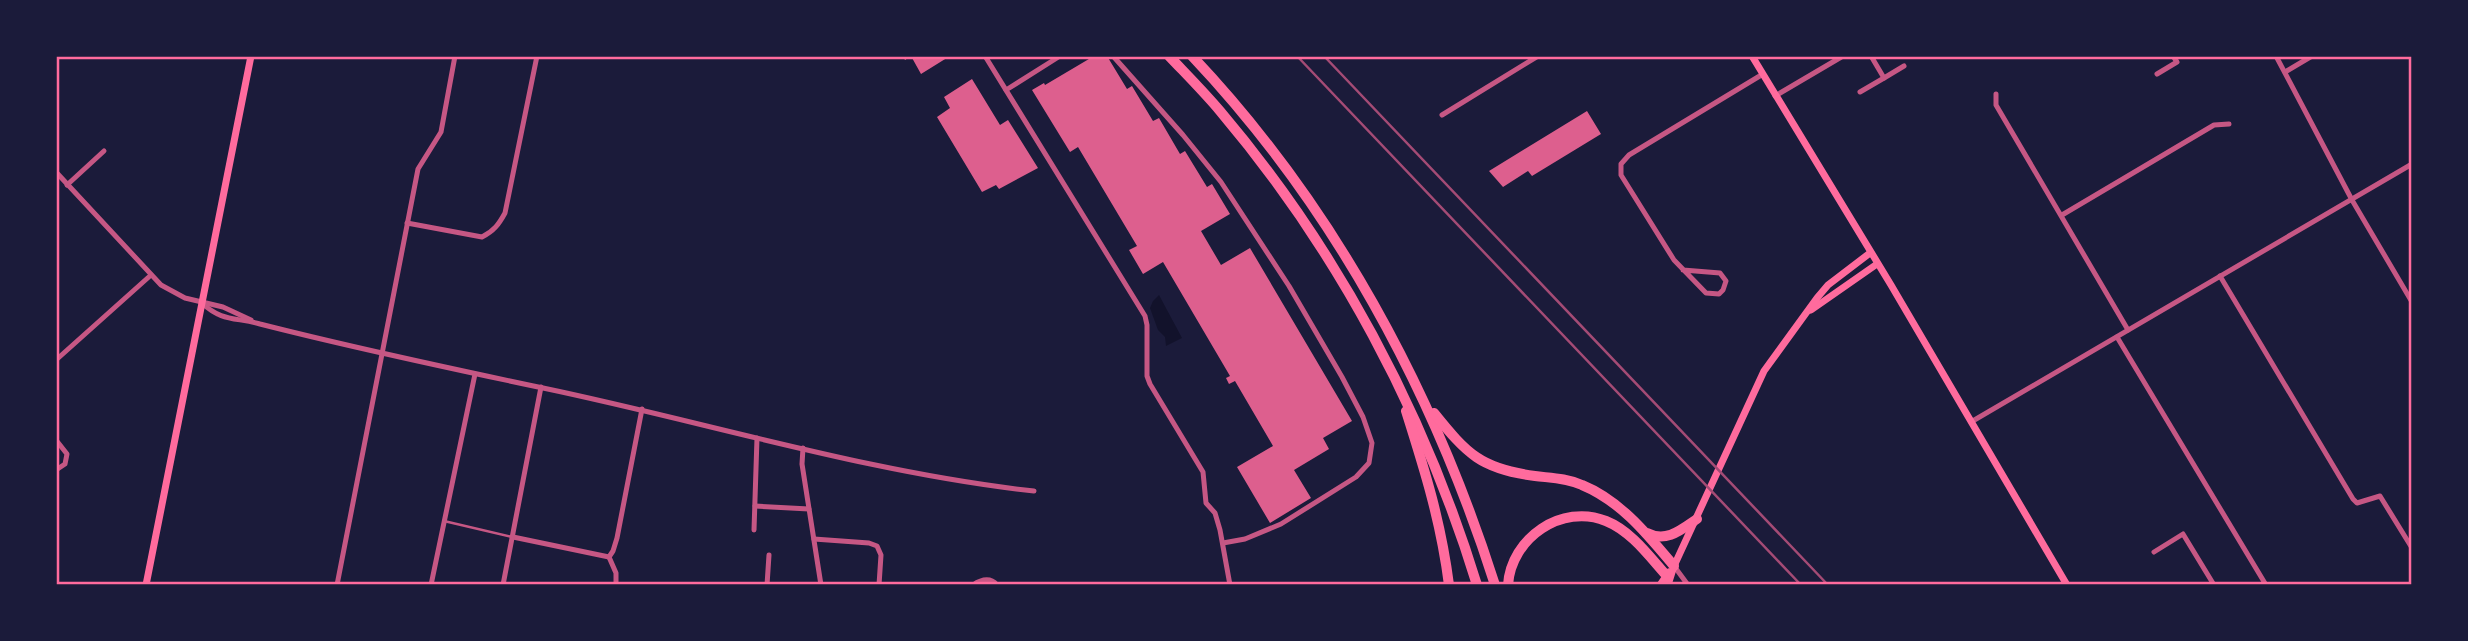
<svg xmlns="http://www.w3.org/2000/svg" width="2468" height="641" viewBox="0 0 2468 641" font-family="'Varela Round',sans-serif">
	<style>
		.water { fill: #12122b }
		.building { fill: #dd5f8e }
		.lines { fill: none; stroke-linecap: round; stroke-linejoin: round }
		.service { stroke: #c65784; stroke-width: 2.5 }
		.minor { stroke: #c65784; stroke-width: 5 }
		.secondary { stroke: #ff6b9d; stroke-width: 7 }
		.motorway { stroke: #ff6b9d; stroke-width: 10 }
		.rail { stroke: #a44b75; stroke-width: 2.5 }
		.neatline { fill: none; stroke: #ff6b9d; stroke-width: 2.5 }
	</style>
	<rect width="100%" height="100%" fill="#1b1b3a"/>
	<polygon class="water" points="1159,295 1182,338 1166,346 1165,337 1158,330 1150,308 1153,301"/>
	<g class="building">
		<polygon points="903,56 950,56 921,74 911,56 905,60"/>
		<polygon points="1094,56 1107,56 1127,89 1132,86 1153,121 1159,118 1180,154 1185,151 1207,187 1212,184 1230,214 1201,231 1221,265 1250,248 1352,421 1323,438 1329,449 1294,470 1311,498 1270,523 1237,467 1273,446 1235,381 1229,384 1226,378 1230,376 1163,262 1143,274 1129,250 1137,246 1078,147 1070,152 1032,90 1044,83 1045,85"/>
		<polygon points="972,79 1000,125 1008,120 1038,168 999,189 996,185 982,192 937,117 950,108 944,97"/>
		<polygon points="1587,111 1601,134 1532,176 1528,171 1503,187 1489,171"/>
	</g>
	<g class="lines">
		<polyline class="service" points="444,521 512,537"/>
		<g class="minor">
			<polyline points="985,56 1145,316 1147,325 1147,376 1150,384 1203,472 1206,503 1215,513 1220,530 1230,585"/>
			<polyline points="1113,56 1183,135 1221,182 1289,286 1342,377 1363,417 1372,443 1369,463 1356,477 1281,524 1245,539 1223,543"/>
			<polyline points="1871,56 1884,78 1904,66"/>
			<polyline points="2276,56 2352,200 2412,302"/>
			<polyline points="2285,72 2312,56"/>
			<polyline points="2157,74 2177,62 2173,56"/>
			<polyline points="1006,90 1060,56"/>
			<polyline points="1860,92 1884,78"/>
			<polyline points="1996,94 1996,105 2128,330"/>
			<polyline points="1775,96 1843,56"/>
			<polyline points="1442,115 1538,56"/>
			<polyline points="56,172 161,285 185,298 223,307 251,320"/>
			<polyline points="67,185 104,151"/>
			<polyline points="2062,215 2214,125 2229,124"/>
			<path d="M407 223 482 237C494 231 499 224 505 213L537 56"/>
			<polyline points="1683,270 1720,273 1726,281 1723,290 1719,294 1706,293 1674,260 1621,175 1621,164 1629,155 1763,74"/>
			<polyline points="2220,276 2353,499 2357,503 2380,496 2412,548"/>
			<path d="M202 303C222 322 236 317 260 324 354 348 448 368 543 388 706 422 869 473 1034 491"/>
			<polyline points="2117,337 2266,585"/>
			<polyline points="56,360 151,275"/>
			<polyline points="56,378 56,390"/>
			<polyline points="1971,422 2412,164"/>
			<polyline points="56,440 67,454 65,464 56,470"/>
			<polyline points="803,448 802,464 821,585"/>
			<polyline points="755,506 809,509"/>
			<polyline points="754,530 757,438"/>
			<polyline points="513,537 609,557"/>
			<polyline points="814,539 869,543 877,546 881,555 879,585"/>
			<polyline points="2154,552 2183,534 2214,585"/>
			<polyline points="1674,566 1688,585"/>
			<polyline points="337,585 418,169 441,132 455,56"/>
			<polyline points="431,585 475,374"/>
			<polyline points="503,585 541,387"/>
			<polyline points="616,585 616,573 609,557 613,551 617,538 642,409"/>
			<polyline points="767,585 769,555"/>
			<path d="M973 585C982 579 990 577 997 585"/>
		</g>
		<g class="secondary">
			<polyline points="1752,56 1891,285 2067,585"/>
			<polyline points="1811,310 1877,264"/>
			<polyline points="146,585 251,56"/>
			<polyline points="1660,585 1669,572"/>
			<polyline points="1668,585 1674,566 1764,371 1817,298 1828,285 1870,253"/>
		</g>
		<g class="motorway">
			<path d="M1169 56C1186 74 1204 92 1220 111 1337 249 1424 412 1477 585"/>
			<path d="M1192 56C1333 205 1433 390 1495 585"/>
			<path d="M1406 411C1425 471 1441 522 1449 585"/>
			<path d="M1434 413C1467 454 1481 469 1535 476 1551 478 1566 478 1582 485 1621 501 1648 535 1674 566"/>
			<path d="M1647 533C1666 543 1681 530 1697 519"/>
			<path d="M1508 585C1511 538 1562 503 1606 521 1631 531 1649 556 1666 575"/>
		</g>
		<g class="rail">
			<polyline points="1297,56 1801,585"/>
			<polyline points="1324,56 1828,585"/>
		</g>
	</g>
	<rect width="2468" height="641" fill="none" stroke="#1b1b3a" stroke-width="116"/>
	<rect x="58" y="58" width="2352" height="525" class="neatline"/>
</svg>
